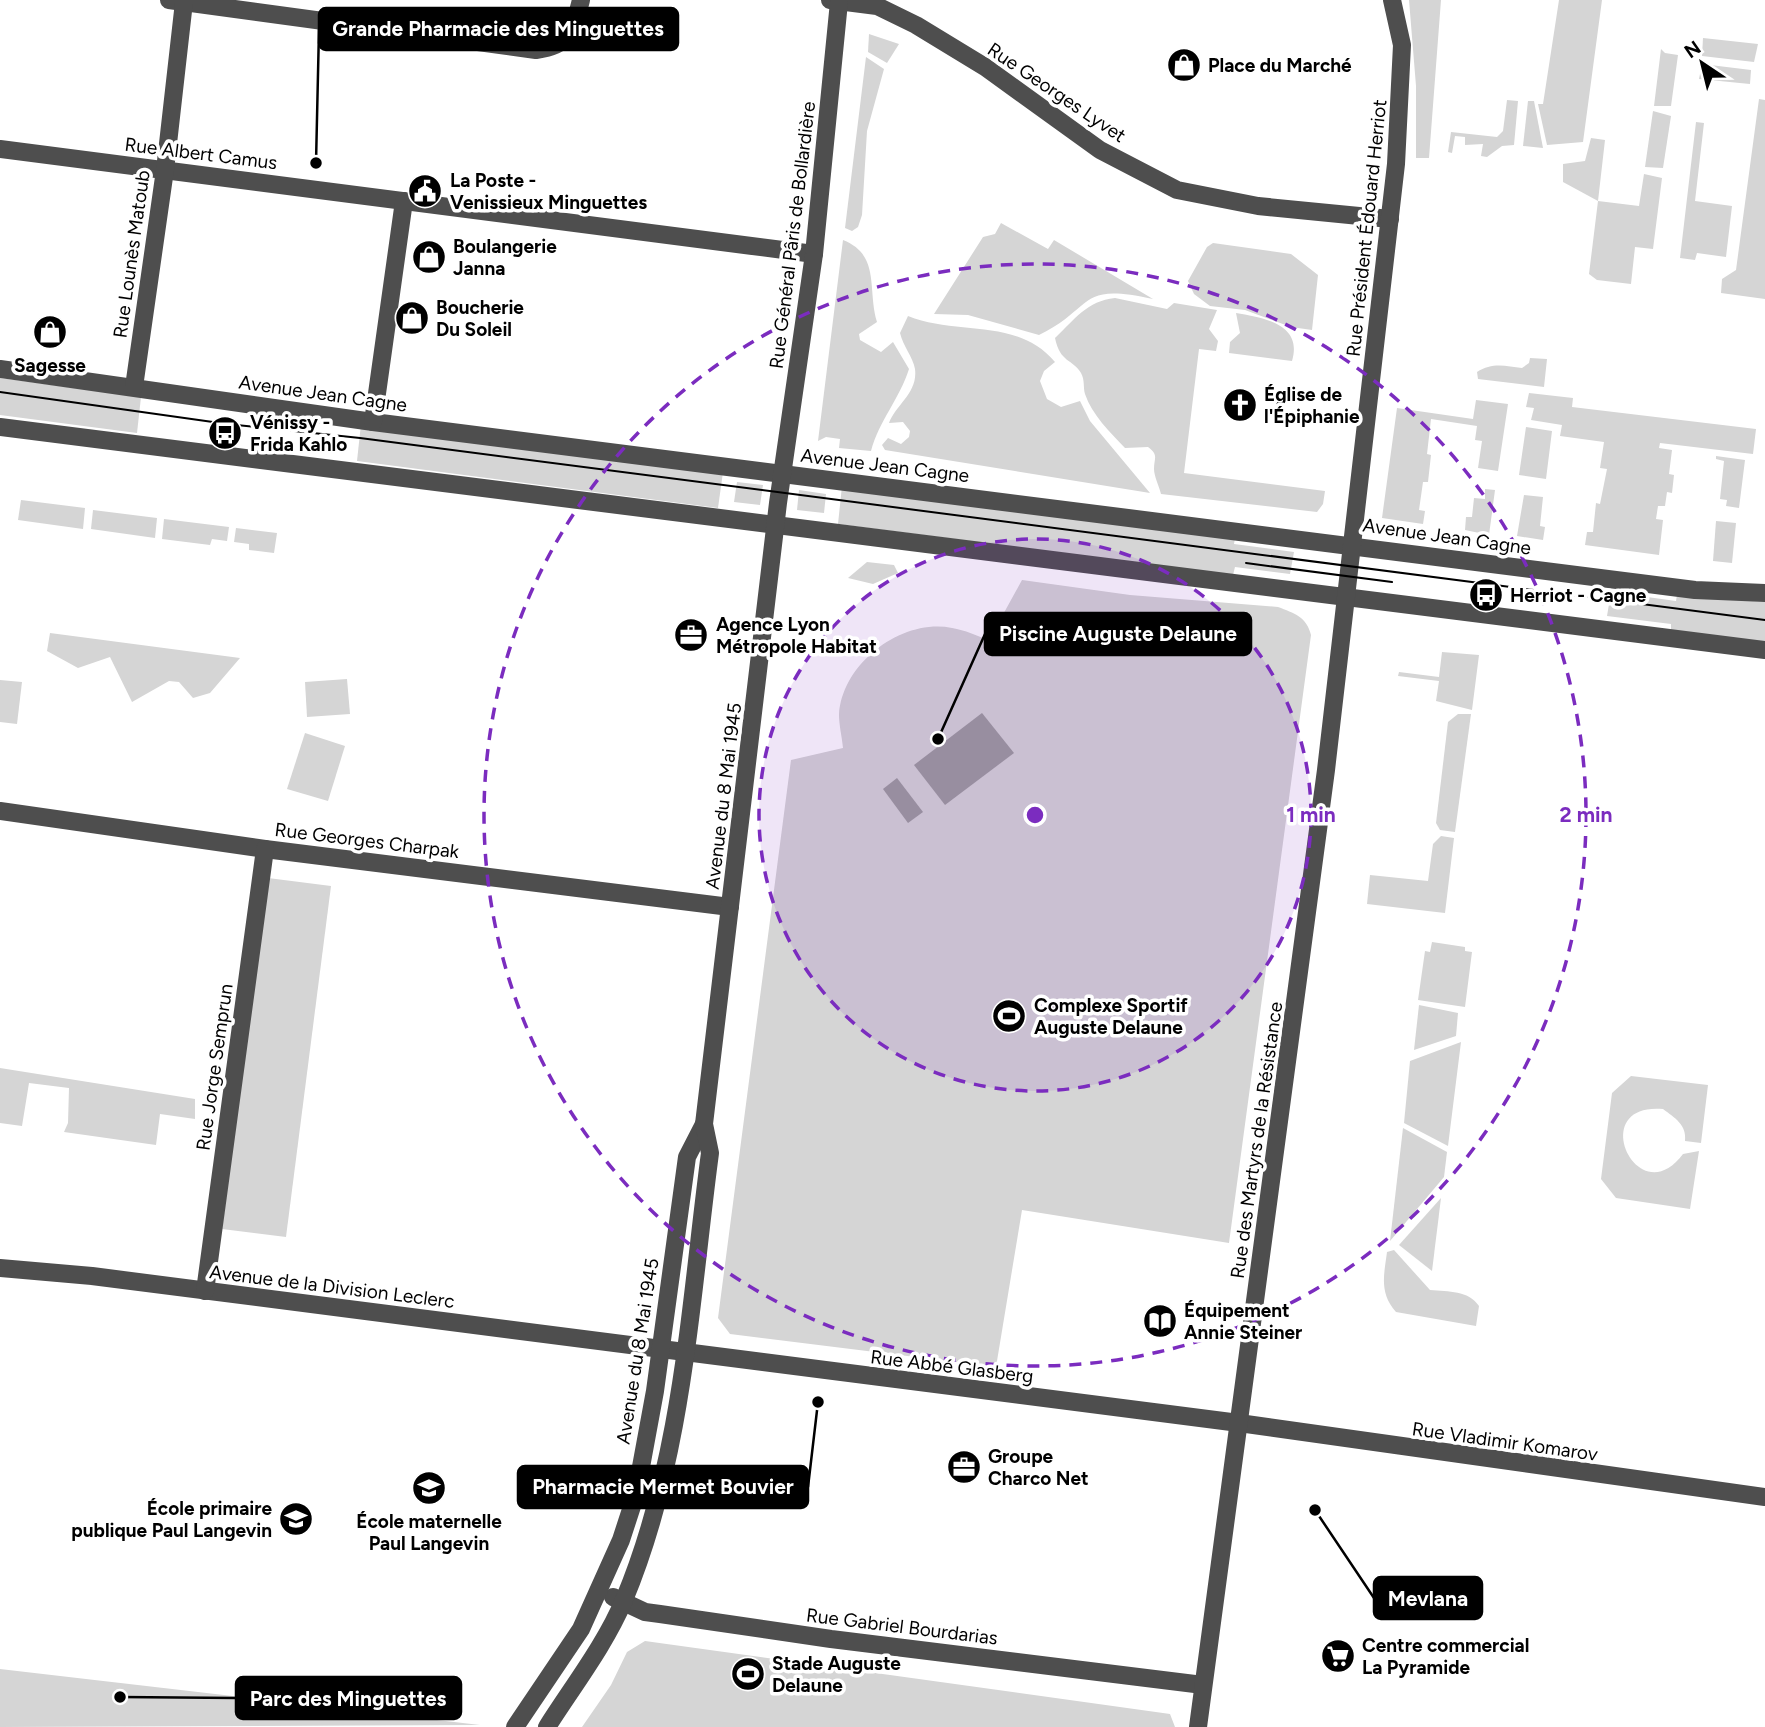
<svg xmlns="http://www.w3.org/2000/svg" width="1765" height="1727" viewBox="0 0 1765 1727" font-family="Figtree,sans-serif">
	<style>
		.green { fill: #d5d5d5 }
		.water { fill: #9c9c9c }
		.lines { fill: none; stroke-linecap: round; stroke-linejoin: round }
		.minor { stroke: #4e4e4e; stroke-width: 18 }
		.tram { stroke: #000; stroke-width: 2 }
		.ring { fill: none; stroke: #7b2cbf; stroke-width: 3.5; stroke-dasharray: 12 9 }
		.labels { text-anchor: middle; stroke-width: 7; stroke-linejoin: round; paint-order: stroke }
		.poi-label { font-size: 19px; font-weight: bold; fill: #000; stroke: #fff; text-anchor: start }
		.street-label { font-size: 19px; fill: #000; stroke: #fff }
		.centre { fill: #7b2cbf; stroke: #fff; stroke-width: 3.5 }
		.ring-label { font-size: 21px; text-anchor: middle; font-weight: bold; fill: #7b2cbf; stroke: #fff; stroke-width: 7; stroke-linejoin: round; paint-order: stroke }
		.leader { fill: none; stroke: #000; stroke-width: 2.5 }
		.callout-dot { fill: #000; stroke: #fff; stroke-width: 2.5 }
		.callout { fill: #000; stroke: #000; stroke-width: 2.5 }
		.callout-label { font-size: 21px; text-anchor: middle; font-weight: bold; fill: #fff }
	</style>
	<rect width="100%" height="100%" fill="#fff"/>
	<g class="green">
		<polygon points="1409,0 1441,0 1429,158 1416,158 1416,86"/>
		<polygon points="1559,0 1602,0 1583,142 1547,145 1538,104 1543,104"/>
		<polygon points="869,34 899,44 887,63 868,52"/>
		<polygon points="1703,38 1758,44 1754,62 1702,56"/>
		<polygon points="1661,49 1665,53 1678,55 1671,106 1654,106"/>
		<polygon points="866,57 884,69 867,131 862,215 858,227 852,231 845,228"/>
		<polygon points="1702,64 1751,70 1750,84 1699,79"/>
		<polygon points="1759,99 1765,100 1765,299 1721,293 1722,279 1736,270"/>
		<polygon points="1507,100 1518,101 1514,145 1502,146 1487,157 1481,156 1483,144 1465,145 1465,137 1455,136 1452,153 1448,152 1451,132 1497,137 1503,131"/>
		<polygon points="1528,101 1534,101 1543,148 1523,146"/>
		<polygon points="1653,111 1671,116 1663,168 1645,167"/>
		<polygon points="1696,122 1704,123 1695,201 1732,206 1726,257 1697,253 1695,260 1680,258"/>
		<polygon points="1591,138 1605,140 1598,201 1639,206 1644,174 1662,178 1653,249 1635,247 1631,284 1597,280 1589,274 1598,201 1563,182 1563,164 1585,161"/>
		<path d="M1001 223 1048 249 1054 240 1153 299C1076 282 1096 307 1039 335L968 315 934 314 983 237 995 234Z"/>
		<path d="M843 240C881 255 867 290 877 322L859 334 860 340 881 352 893 342 909 369C900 398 879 421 871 451L839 448 840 439 826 437 818 441Z"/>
		<polygon points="1213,243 1291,254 1318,275 1312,330 1291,327 1245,310 1210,306 1194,294 1188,281 1207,247"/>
		<path d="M1115 298 1167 309 1174 303 1217 310 1209 329 1218 341 1216 351 1199 349 1184 473 1325 491 1323 504 1317 512 1161 494C1159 486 1154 476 1154 469 1154 458 1159 455 1148 447L1125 448C1110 432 1092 415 1085 394 1083 387 1085 380 1081 373 1073 359 1060 363 1055 338 1075 319 1087 301 1115 298Z"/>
		<path d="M1236 313C1264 318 1303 324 1292 361L1229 353 1230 342 1240 333Z"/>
		<path d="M908 316C957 336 1017 317 1055 362L1044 371 1040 381 1047 399 1061 407 1080 401 1090 421 1150 493 885 450 882 445 888 438 901 444 909 437 910 431 903 422 889 423C896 404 918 393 915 369 913 357 903 346 900 333Z"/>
		<path d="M1530 358 1547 359 1544 387 1478 379 1477 372C1492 362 1506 366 1522 368L1529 363Z"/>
		<polygon points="0,378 141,397 137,433 0,415"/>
		<polygon points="1529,393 1573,398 1572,407 1756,429 1753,454 1660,443 1659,448 1672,450 1669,474 1674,475 1672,493 1667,492 1665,506 1658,506 1656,519 1663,520 1659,555 1585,545 1587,532 1593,532 1596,503 1600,504 1607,469 1600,468 1604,442 1560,436 1562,425 1531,420 1534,408 1526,407"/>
		<polygon points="1476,400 1508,404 1498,471 1478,468 1482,441 1475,440 1477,426 1431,419 1427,454 1431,455 1428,482 1423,482 1419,510 1425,511 1423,524 1382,518 1397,408 1473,419"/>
		<polygon points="361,424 723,472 718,508 357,461"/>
		<polygon points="1526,427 1552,431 1546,479 1519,475"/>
		<polygon points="1716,456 1745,460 1739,508 1726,506 1727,500 1720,499 1724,461 1716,459"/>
		<polygon points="737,482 763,485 760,505 734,502"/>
		<polygon points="842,486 1235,538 1234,544 1294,552 1290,574 1235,567 1233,575 838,524"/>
		<polygon points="1485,489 1495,490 1489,535 1465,530 1466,517 1472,517 1474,498 1485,499"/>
		<polygon points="799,490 826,494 824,513 797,510"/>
		<polygon points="1524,495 1543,497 1540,526 1545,527 1543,540 1517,536"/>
		<polygon points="21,500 85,508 83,529 18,520"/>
		<polygon points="93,510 157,518 155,538 91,529"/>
		<polygon points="164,519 229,527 227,541 212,539 210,545 162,539"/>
		<polygon points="1716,521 1736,523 1732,563 1713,561"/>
		<polygon points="236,528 277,533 274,553 249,550 249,544 234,542"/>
		<polygon points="867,562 894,565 898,573 873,584 848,578"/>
		<path d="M1022 580 1130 595 1278 607C1294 613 1307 617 1311 635L1229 1243 1022 1210 996 1367 730 1334 718 1318 791 760 843 748C842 737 839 725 839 715 842 663 902 618 952 628 965 630 977 636 989 640Z"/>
		<polygon points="1611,592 1676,601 1677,595 1765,602 1765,643 1671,631 1671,624 1607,616"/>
		<polygon points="50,633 240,658 210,693 193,698 179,682 169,681 132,702 110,657 78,668 47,651"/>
		<polygon points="1442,652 1479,655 1472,710 1436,701 1439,681 1398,676 1399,672 1439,677"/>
		<polygon points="347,679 350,714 307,717 305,682"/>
		<polygon points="0,680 22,682 17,724 0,722"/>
		<polygon points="1458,714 1471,714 1455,832 1440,830 1436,823 1448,722"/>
		<polygon points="305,733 345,746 328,801 287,789"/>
		<polygon points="1441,836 1454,838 1445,913 1367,904 1370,875 1428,881 1433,844"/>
		<polygon points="268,878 331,886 286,1237 222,1229"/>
		<polygon points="1432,942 1465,947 1465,951 1472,952 1465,1007 1418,1000 1425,951 1430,952"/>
		<polygon points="1419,1005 1458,1013 1456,1036 1414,1050"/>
		<polygon points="1461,1042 1448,1146 1404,1123 1410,1061"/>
		<polygon points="0,1068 195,1099 195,1119 160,1114 156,1145 64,1132 68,1123 69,1088 29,1083 22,1126 0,1123"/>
		<path d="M1631 1076 1708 1085 1701 1143 1685 1141C1687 1125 1675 1118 1663 1109 1585 1102 1638 1215 1683 1154L1699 1151 1690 1209 1616 1198 1601 1179 1612 1093Z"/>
		<polygon points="1403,1128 1447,1152 1444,1177 1390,1241"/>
		<polygon points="1441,1198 1432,1271 1399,1245"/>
		<path d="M1394 1250 1430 1290C1449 1292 1468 1290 1479 1306L1476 1326 1396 1312C1379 1293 1384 1275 1387 1252Z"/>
		<polygon points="645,1641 1170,1714 1175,1727 582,1727 611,1685 627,1652"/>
		<polygon points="0,1669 480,1725 0,1727"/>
	</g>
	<g class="water">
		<polygon points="982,713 1014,753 945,805 914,765"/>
		<polygon points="897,778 923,812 908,823 883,789"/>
	</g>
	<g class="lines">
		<g class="minor">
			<path d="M169 0 536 50C571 45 573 31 581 0"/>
			<polyline points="830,0 877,6 916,25 985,67 1100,150 1177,190 1258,206 1390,219"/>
			<polyline points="0,149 814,254"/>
			<polyline points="0,369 373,422 1695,590 1765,593"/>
			<polyline points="134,387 165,170 184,2"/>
			<polyline points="373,422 404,201"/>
			<polyline points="0,427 1765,650"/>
			<polyline points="0,811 265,849 730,907"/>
			<polyline points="0,1268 92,1276 1239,1423 1765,1497"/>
			<polyline points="205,1291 265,849"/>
			<polyline points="613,1597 645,1612 660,1614 831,1639 1203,1685"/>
			<polyline points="515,1727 581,1629 621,1540 636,1494 655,1391 687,1157 704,1124"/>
			<path d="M547 1727C573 1686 605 1645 624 1600 683 1459 690 1303 710 1153L704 1124 778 503 814 254 839 2"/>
			<polyline points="1198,1727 1326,770 1396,164 1402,45 1392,0"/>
		</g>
		<g class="tram">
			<polyline points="0,392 227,424 360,438 1765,620"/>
			<polyline points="1246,563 1392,582"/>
		</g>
	</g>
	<circle cx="1035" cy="815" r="276" fill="#7b2cbf" fill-opacity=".12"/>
	<g class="ring">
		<circle cx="1035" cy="815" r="276"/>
		<circle cx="1035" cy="815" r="551"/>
	</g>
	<defs>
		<g id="shop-disc" transform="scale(1.75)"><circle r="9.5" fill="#000" stroke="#fff"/><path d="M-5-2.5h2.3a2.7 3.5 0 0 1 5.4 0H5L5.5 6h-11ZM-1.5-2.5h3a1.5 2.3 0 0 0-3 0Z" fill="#fff"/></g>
		<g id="civic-disc" transform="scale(1.75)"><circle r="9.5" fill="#000" stroke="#fff"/><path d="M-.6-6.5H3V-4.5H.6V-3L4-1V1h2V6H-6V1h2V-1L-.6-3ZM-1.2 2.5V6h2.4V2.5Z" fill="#fff"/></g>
		<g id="church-disc" transform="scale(1.75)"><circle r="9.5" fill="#000" stroke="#fff"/><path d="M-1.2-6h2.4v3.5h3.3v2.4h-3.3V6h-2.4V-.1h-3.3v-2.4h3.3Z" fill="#fff"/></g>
		<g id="bus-disc" transform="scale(1.75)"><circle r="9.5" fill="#000" stroke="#fff"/><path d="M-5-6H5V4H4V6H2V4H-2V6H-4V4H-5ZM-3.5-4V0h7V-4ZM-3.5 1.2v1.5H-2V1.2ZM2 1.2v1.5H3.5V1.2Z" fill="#fff"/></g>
		<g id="office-disc" transform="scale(1.75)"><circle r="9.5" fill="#000" stroke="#fff"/><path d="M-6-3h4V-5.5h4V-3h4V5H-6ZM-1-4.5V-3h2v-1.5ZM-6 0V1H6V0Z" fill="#fff"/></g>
		<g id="stadium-disc" transform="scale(1.75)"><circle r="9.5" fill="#000" stroke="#fff"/><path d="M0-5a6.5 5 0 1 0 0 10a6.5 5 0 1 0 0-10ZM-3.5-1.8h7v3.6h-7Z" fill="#fff"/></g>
		<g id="library-disc" transform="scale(1.75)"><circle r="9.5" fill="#000" stroke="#fff"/><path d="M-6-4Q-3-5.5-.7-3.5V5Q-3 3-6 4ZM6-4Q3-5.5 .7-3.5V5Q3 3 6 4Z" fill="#fff"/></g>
		<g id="school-disc" transform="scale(1.75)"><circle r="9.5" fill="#000" stroke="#fff"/><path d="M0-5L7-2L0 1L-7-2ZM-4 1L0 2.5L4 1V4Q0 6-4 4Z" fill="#fff"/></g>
		<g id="supermarket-disc" transform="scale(1.75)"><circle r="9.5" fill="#000" stroke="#fff"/><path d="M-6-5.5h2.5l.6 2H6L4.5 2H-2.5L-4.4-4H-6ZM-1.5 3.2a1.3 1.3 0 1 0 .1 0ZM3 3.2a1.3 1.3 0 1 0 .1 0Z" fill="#fff"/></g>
	</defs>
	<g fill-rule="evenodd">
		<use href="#shop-disc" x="1184" y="65"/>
		<use href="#civic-disc" x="425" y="191"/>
		<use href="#shop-disc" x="429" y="257"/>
		<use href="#shop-disc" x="412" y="318"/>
		<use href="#shop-disc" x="50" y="332"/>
		<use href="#church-disc" x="1240" y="405"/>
		<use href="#bus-disc" x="225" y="433"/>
		<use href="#bus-disc" x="1486" y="595"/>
		<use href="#office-disc" x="691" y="635"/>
		<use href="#stadium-disc" x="1009" y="1016"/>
		<use href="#library-disc" x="1160" y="1321"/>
		<use href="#office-disc" x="964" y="1467"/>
		<use href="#school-disc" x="429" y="1488"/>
		<use href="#school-disc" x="296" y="1519"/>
		<use href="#supermarket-disc" x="1338" y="1656"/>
		<use href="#stadium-disc" x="748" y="1674"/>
	</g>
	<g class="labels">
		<g class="poi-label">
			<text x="1208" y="72">Place du Marché</text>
			<text x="450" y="187">La Poste -<tspan x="450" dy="22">Venissieux Minguettes</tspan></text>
			<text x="453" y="253">Boulangerie<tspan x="453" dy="22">Janna</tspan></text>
			<text x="436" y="314">Boucherie<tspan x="436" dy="22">Du Soleil</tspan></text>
			<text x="50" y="372" text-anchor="middle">Sagesse</text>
			<text x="1264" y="401">Église de<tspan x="1264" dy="22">l'Épiphanie</tspan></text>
			<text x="250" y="429">Vénissy -<tspan x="250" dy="22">Frida Kahlo</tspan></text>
			<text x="1510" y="602">Herriot - Cagne</text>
			<text x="716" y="631">Agence Lyon<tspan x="716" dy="22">Métropole Habitat</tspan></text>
			<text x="1034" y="1012">Complexe Sportif<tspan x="1034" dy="22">Auguste Delaune</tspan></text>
			<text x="1184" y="1317">Équipement<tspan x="1184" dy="22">Annie Steiner</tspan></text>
			<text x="988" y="1463">Groupe<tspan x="988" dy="22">Charco Net</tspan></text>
			<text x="272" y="1515" text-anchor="end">École primaire<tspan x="272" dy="22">publique Paul Langevin</tspan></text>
			<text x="429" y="1528" text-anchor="middle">École maternelle<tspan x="429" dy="22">Paul Langevin</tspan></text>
			<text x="1362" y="1652">Centre commercial<tspan x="1362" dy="22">La Pyramide</tspan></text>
			<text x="772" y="1670">Stade Auguste<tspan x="772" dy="22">Delaune</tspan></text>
		</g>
		<g class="street-label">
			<text transform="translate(1057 92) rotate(34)" y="7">Rue Georges Lyvet</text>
			<text transform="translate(201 153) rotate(7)" y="7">Rue Albert Camus</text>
			<text transform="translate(1366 228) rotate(-84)" y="7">Rue Président Édouard Herriot</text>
			<text transform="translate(792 235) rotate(-83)" y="7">Rue Général Pâris de Bollardière</text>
			<text transform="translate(131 254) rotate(-82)" y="7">Rue Lounès Matoub</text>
			<text transform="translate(323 393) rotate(8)" y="7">Avenue Jean Cagne</text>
			<text transform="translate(885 465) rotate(7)" y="7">Avenue Jean Cagne</text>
			<text transform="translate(1447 536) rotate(8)" y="7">Avenue Jean Cagne</text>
			<text transform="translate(723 796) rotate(-83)" y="7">Avenue du 8 Mai 1945</text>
			<text transform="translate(367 840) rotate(7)" y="7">Rue Georges Charpak</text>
			<text transform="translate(214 1067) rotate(-82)" y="7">Rue Jorge Semprun</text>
			<text transform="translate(1256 1140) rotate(-82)" y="7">Rue des Martyrs de la Résistance</text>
			<text transform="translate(332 1286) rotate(7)" y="7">Avenue de la Division Leclerc</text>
			<text transform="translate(637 1351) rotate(-81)" y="7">Avenue du 8 Mai 1945</text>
			<text transform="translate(952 1366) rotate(7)" y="7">Rue Abbé Glasberg</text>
			<text transform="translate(1505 1441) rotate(8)" y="7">Rue Vladimir Komarov</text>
			<text transform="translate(902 1626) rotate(7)" y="7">Rue Gabriel Bourdarias</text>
		</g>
	</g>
	<circle cx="1035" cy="815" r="10" class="centre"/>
	<g class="ring-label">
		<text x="1311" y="822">1 min</text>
		<text x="1586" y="822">2 min</text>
	</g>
	<path class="leader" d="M316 163L319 29M938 739L985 634M818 1402L808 1487M1315 1510L1374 1598M120 1697L236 1698"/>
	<g class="callout-dot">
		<circle cx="316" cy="163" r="7"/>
		<circle cx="938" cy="739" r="7"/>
		<circle cx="818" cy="1402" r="7"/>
		<circle cx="1315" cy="1510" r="7"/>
		<circle cx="120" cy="1697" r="7"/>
	</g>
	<g class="callout">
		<rect x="319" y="8" width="359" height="42" rx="7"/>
		<rect x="985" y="613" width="266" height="42" rx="7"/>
		<rect x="518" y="1466" width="290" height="42" rx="7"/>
		<rect x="1374" y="1577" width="108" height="42" rx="7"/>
		<rect x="236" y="1677" width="225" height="42" rx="7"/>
	</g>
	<g class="callout-label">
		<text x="498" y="36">Grande Pharmacie des Minguettes</text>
		<text x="1118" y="641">Piscine Auguste Delaune</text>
		<text x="663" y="1494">Pharmacie Mermet Bouvier</text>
		<text x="1428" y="1606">Mevlana</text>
		<text x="348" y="1706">Parc des Minguettes</text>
	</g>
	<g transform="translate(1702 63) rotate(325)" stroke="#ffffff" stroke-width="5" paint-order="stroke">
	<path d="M0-5L12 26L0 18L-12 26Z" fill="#000000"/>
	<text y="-10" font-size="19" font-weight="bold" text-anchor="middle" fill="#000000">N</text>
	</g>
</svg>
